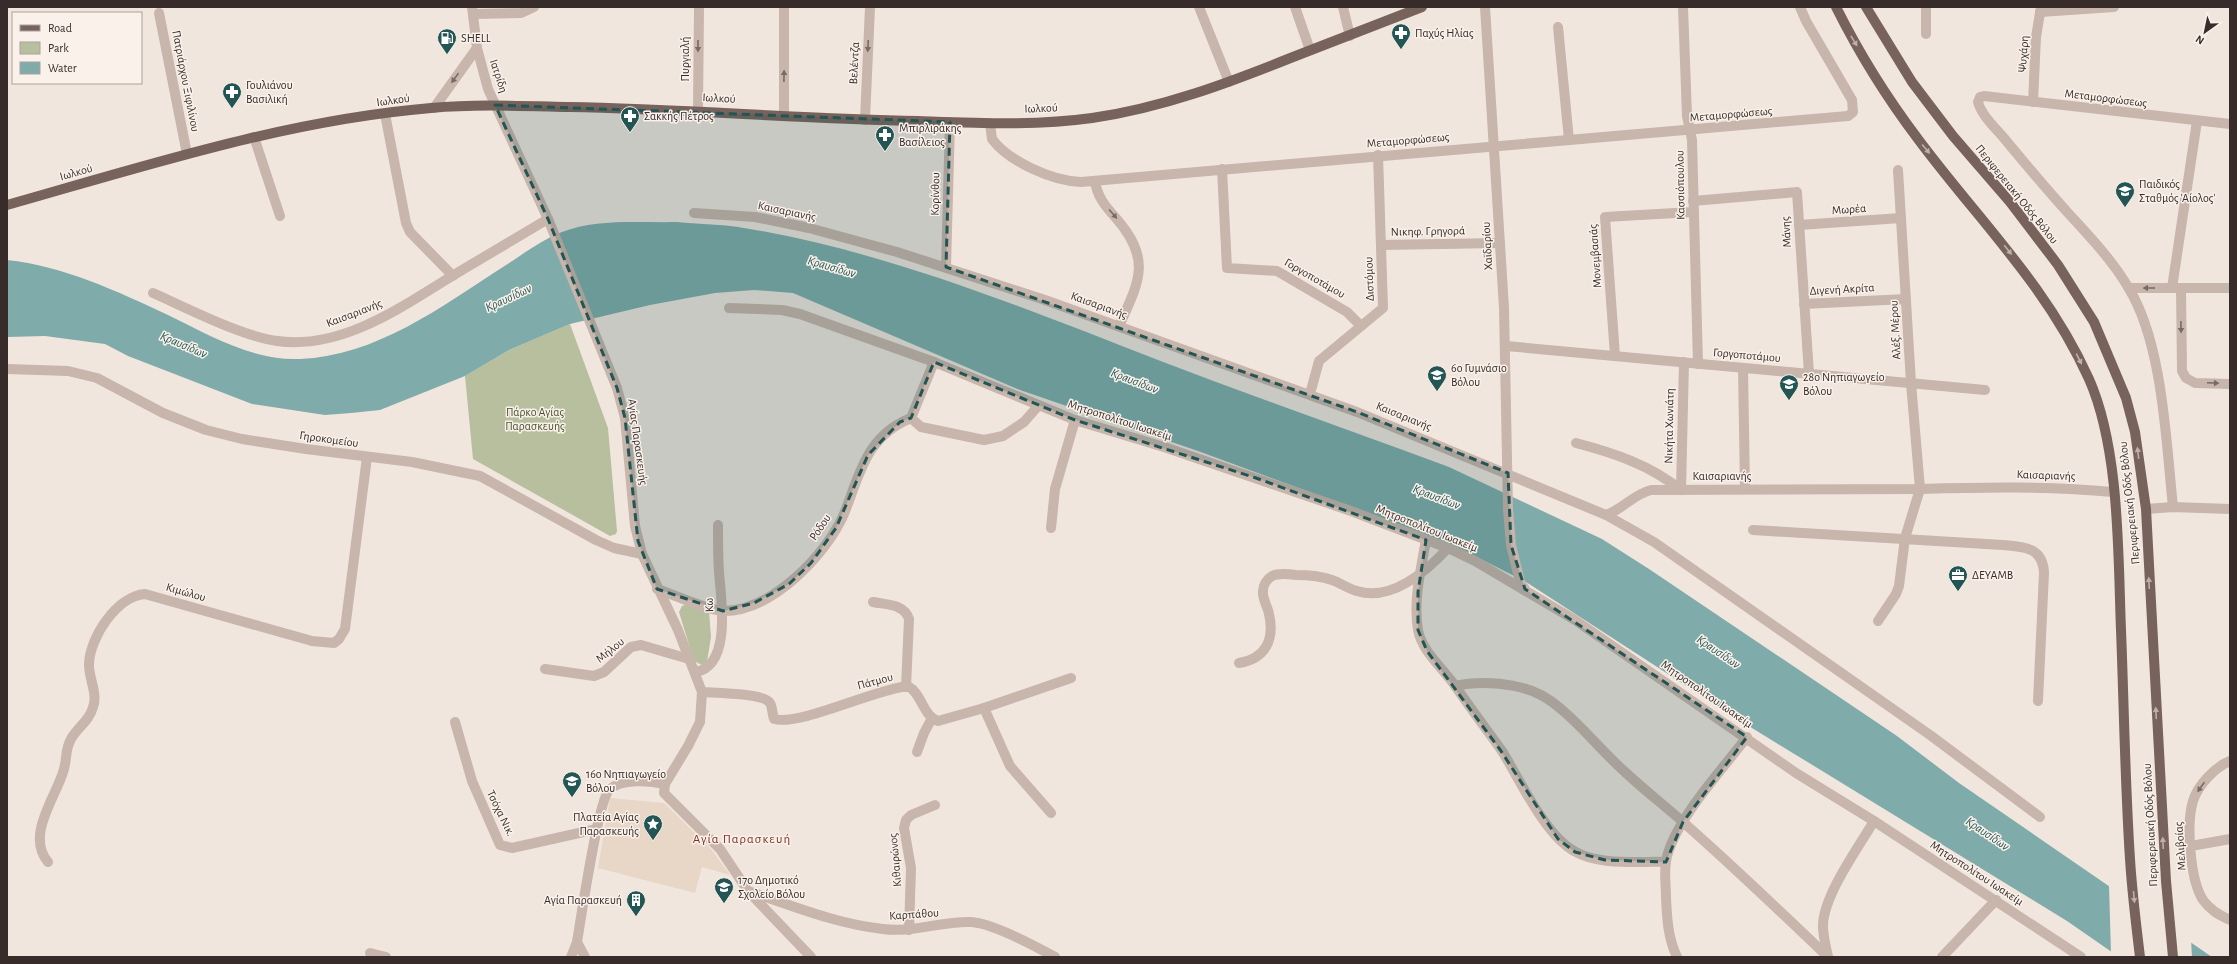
<svg xmlns="http://www.w3.org/2000/svg" width="2237" height="964" viewBox="0 0 2237 964" font-family="'Alegreya Sans',sans-serif">
	<style>
		.green { fill: #b8bf9f }
		.plaza { fill: #e8d6c6 }
		.water { fill: #7facaa }
		.pier { fill: #f1e6de }
		.lines { fill: none; stroke-linecap: round; stroke-linejoin: round }
		.minor { stroke: #c8b5ab; stroke-width: 10 }
		.major { stroke: #77625c; stroke-width: 10 }
		.oneway { fill: #beb1aa }
		.oneway2 { fill: #786a64 }
		.marked { fill: #225554; fill-opacity: 0.2; stroke: #225554; stroke-width: 3; stroke-dasharray: 8 5; stroke-linejoin: round }
		.labels { text-anchor: middle; stroke-width: 3; stroke-linejoin: round; paint-order: stroke }
		.poi-label { font-size: 12px; fill: #372c29; stroke: #f9f1ea; text-anchor: start }
		.street-label { font-size: 12px; fill: #372c29; stroke: #f9f1ea }
		.park-label { font-size: 12px; fill: #49532f; stroke: #f9f1ea }
		.water-label { font-size: 13px; font-style: italic; fill: #225554; stroke: #f9f1ea }
		.neighbourhood-label { font-size: 13px; letter-spacing: 1px; fill: #803428; stroke: #f9f1ea }
	</style>
	<rect width="100%" height="100%" fill="#f1e6de"/>
	<g class="green">
		<polygon points="570,324 608,428 617,531 616,534 610,536 473,459 465,376 509,350"/>
		<polygon points="687,604 709,611 711,637 707,662 702,665 694,661 679,612 682,606"/>
	</g>
	<polygon class="plaza" points="610,798 664,803 711,849 730,875 702,867 695,893 598,868"/>
	<path class="water" d="M677 222C697 224 718 224 738 227 884 250 1021 307 1158 360 1254 397 1352 431 1449 467L1602 539 1649 569 1897 736 1959 783 2212 957H2119L2067 921 1739 720 1526 582 1463 550 1405 527 1198 451 1020 390 793 293 754 290 715 293 650 305 570 324 509 350 465 376 380 410 351 413 325 415 252 404 128 356 105 344 45 336 7 337V260C63 266 117 291 168 315 209 335 253 361 300 359 376 356 441 307 503 267 522 255 541 240 562 232 597 218 641 223 677 222Z"/>
	<polygon class="pier" points="2109,884 2191,940 2192,957 2115,957 2111,954"/>
	<g class="lines">
		<g class="minor">
			<polyline points="472,7 477,48 488,89 548,219 617,388 625,418 635,526 642,554 678,630 702,692 700,722 688,746 665,784 664,793 720,849 748,891 811,957"/>
			<polyline points="1199,7 1229,82"/>
			<polyline points="1295,7 1310,50"/>
			<polyline points="1343,7 1350,36"/>
			<polyline points="1485,7 1504,308 1508,509 1511,545 1520,582 1525,589"/>
			<polyline points="1683,7 1687,116 1692,140 1698,364"/>
			<polyline points="2040,12 2114,7"/>
			<polyline points="159,13 187,154"/>
			<polyline points="473,14 521,13 534,7"/>
			<polyline points="1558,27 1569,140"/>
			<polyline points="1926,34 1926,7"/>
			<polyline points="2033,102 2036,37 2041,7"/>
			<polyline points="434,108 477,48"/>
			<polyline points="698,110 699,7"/>
			<polyline points="385,114 406,223 410,232 453,276"/>
			<polyline points="784,115 784,7"/>
			<polyline points="865,120 870,7"/>
			<path d="M990 123 992 139C1009 162 1053 181 1081 182L1848 116 1853 112 1852 100 1806 21 1800 7"/>
			<polyline points="254,137 280,216"/>
			<polyline points="1222,169 1227,268 1277,271 1347,312 1361,326"/>
			<path d="M1095 181C1097 196 1105 206 1115 217 1152 259 1140 280 1119 326"/>
			<polyline points="1693,201 1797,192 1809,374"/>
			<path d="M694 213 755 217 809 228 897 252 1045 300 1357 412 1606 515C1623 509 1634 494 1651 490 1741 489 1831 490 1920 489 1985 487 2049 486 2113 492"/>
			<polyline points="1799,225 1901,218"/>
			<polyline points="1381,245 1500,243"/>
			<polyline points="946,267 950,122"/>
			<polyline points="2129,288 2230,288"/>
			<polyline points="2172,288 2197,121"/>
			<polyline points="2181,288 2182,371 2186,378 2195,383 2230,384"/>
			<path d="M153 293C187 308 241 336 277 341 341 350 400 308 452 276 484 257 516 238 548 219"/>
			<polyline points="1804,304 1906,299"/>
			<polyline points="729,308 782,310 800,314 934,362 1075,420 1167,448 1351,511 1448,548 1475,561 1575,620 1796,773 1874,821 2081,957"/>
			<polyline points="1506,346 1985,390"/>
			<polyline points="1615,356 1605,217 1693,212"/>
			<polyline points="1743,368 1745,489"/>
			<polyline points="7,369 68,371 97,378 163,413 206,430 242,439 306,449 412,462 480,476 596,540 614,548 642,554"/>
			<polyline points="1310,394 1319,361 1383,308 1378,155"/>
			<polyline points="911,418 921,427 984,440 1003,436 1024,422 1038,406"/>
			<path d="M1576 443C1614 453 1650 465 1681 490"/>
			<polyline points="1681,490 1684,362"/>
			<path d="M2173 507C2166 442 2163 343 2128 287 2112 260 2090 237 2069 214 2048 191 2028 167 2008 143 1999 131 1982 117 1978 102L1980 97 1984 96 2230 124"/>
			<polyline points="2146,509 2173,507 2230,509"/>
			<polyline points="1606,515 1654,542 1930,735 2040,817"/>
			<polyline points="1051,528 1055,489 1075,420"/>
			<path d="M1753 530 2003 545C2024 547 2043 547 2044 573L2038 701"/>
			<path d="M1426 540C1421 568 1413 601 1418 630 1422 652 1444 669 1456 687 1471 709 1487 730 1502 751 1520 780 1545 835 1574 851 1599 866 1638 861 1666 862"/>
			<path d="M657 589C672 594 710 611 724 611 772 611 826 555 844 514 860 474 866 436 911 418L934 362"/>
			<path d="M873 602C888 605 904 604 909 619L906 687"/>
			<polyline points="1878,621 1896,594 1899,586 1905,538 1920,489 1911,383 1898,170"/>
			<path d="M1239 663C1265 659 1275 640 1269 614 1268 607 1262 599 1263 591 1263 585 1267 579 1272 576 1278 573 1289 574 1296 575 1307 575 1321 576 1332 580 1341 583 1348 589 1357 591 1391 602 1427 571 1448 548"/>
			<polyline points="545,669 594,676 604,672 631,647 641,645 689,659"/>
			<path d="M696 672C732 665 721 599 719 572 718 557 718 541 718 525"/>
			<path d="M1455 686C1481 680 1518 683 1541 695 1568 709 1600 750 1624 771 1643 789 1664 805 1684 823 1733 866 1781 912 1828 957"/>
			<path d="M702 692C714 693 764 693 770 703 773 708 772 714 774 719 801 726 875 689 908 686 922 694 923 716 938 721L984 708 1071 678"/>
			<polyline points="984,708 1010,766 1051,813"/>
			<polyline points="455,722 472,781 500,845 512,848 597,829"/>
			<polyline points="917,752 924,733 932,718"/>
			<path d="M2230 761C2215 767 2198 785 2193 801 2186 824 2190 880 2203 900 2210 910 2219 915 2230 920"/>
			<polyline points="2191,846 2230,839"/>
			<path d="M48 862C25 835 57 796 64 769 67 759 65 749 71 739 77 728 90 720 93 707 98 694 89 679 89 665 89 638 117 596 145 594L312 641 334 643 339 639 345 629 367 457"/>
			<path d="M751 892C793 906 837 924 883 929 913 933 941 921 971 922 993 923 1035 946 1055 957"/>
			<polyline points="909,930 911,868 904,828 906,820 911,815 935,805"/>
			<polyline points="577,942 585,957"/>
			<polyline points="370,953 386,957"/>
			<path d="M571 957 577 942C581 918 598 802 609 790 621 778 651 781 665 784"/>
			<path d="M1677 957C1668 938 1667 919 1666 898 1666 886 1664 873 1666 861 1673 822 1722 770 1747 737"/>
			<path d="M1828 957C1826 947 1823 936 1823 926 1823 896 1858 848 1874 821"/>
			<polyline points="1942,957 1996,900"/>
		</g>
		<g class="major">
			<path d="M1836 7C1859 53 1887 98 1918 139 1979 221 2046 284 2089 379 2120 449 2118 555 2121 630 2124 706 2125 783 2130 859 2132 892 2136 924 2140 957"/>
			<polyline points="1866,7 1912,82 1953,136 2010,202 2058,265 2094,322 2126,398 2135,432 2146,509 2166,881 2173,957"/>
			<path d="M7 205C145 166 287 120 431 108 477 104 523 106 569 107 686 109 801 119 918 121 975 123 1035 126 1092 118 1162 108 1228 83 1293 57 1336 40 1379 24 1422 7"/>
		</g>
	</g>
	<defs><path id="oneway-solid" d="M-6-.8H1V-3.2L6.5 0L1 3.2V.8H-6Z"/></defs>
	<g class="oneway">
		<use href="#oneway-solid" transform="translate(1854 41) rotate(59)"/>
		<use href="#oneway-solid" transform="translate(1926 149) rotate(50)"/>
		<use href="#oneway-solid" transform="translate(2008 250) rotate(51)"/>
		<use href="#oneway-solid" transform="translate(2079 359) rotate(63)"/>
		<use href="#oneway-solid" transform="translate(2138 453) rotate(-97)"/>
		<use href="#oneway-solid" transform="translate(2149 583) rotate(-93)"/>
		<use href="#oneway-solid" transform="translate(2156 713) rotate(-93)"/>
		<use href="#oneway-solid" transform="translate(2163 843) rotate(-93)"/>
		<use href="#oneway-solid" transform="translate(2134 897) rotate(85)"/>
	</g>
	<g class="oneway2">
		<use href="#oneway-solid" transform="translate(698 46) rotate(90)"/>
		<use href="#oneway-solid" transform="translate(868 46) rotate(93)"/>
		<use href="#oneway-solid" transform="translate(784 76) rotate(-89)"/>
		<use href="#oneway-solid" transform="translate(455 78) rotate(126)"/>
		<use href="#oneway-solid" transform="translate(1113 214) rotate(49)"/>
		<use href="#oneway-solid" transform="translate(2149 288) rotate(180)"/>
		<use href="#oneway-solid" transform="translate(2181 327) rotate(89)"/>
		<use href="#oneway-solid" transform="translate(2213 383) rotate(2)"/>
		<use href="#oneway-solid" transform="translate(2201 787) rotate(125)"/>
	</g>
	<path class="marked" d="M495 105 950 122 946 267 1357 412 1508 473 1511 545 1525 589 1747 737 1683 822 1666 862 1605 860 1575 852 1558 839 1501 751 1427 651 1418 630V592L1426 540 1256 478 1075 420 934 362 911 418 900 422 868 455 836 528 811 563 789 584 754 603 723 611 657 589 638 541 625 418 617 388 548 219Z"/>
	<defs>
		<g id="pharmacy-pin" transform="scale(1)"><path d="M0 17L-7.5 6A9.5 9.5 0 1 1 7.5 6Z" fill="#225554" stroke="#f9f1ea"/><path d="M-2-6h4v4h4v4h-4v4h-4v-4h-4v-4h4Z" fill="#fff"/></g>
		<g id="fuel-pin" transform="scale(1)"><path d="M0 17L-7.5 6A9.5 9.5 0 1 1 7.5 6Z" fill="#225554" stroke="#f9f1ea"/><path d="M-5.5-6h7V0h2V4h1.3V-2.5L3-4.5l.8-.8L6-3V5H2.5V1h-1V6h-7ZM-4.2-4.7v3.2H.2V-4.7Z" fill="#fff"/></g>
		<g id="school-pin" transform="scale(1)"><path d="M0 17L-7.5 6A9.5 9.5 0 1 1 7.5 6Z" fill="#225554" stroke="#f9f1ea"/><path d="M0-5L7-2L0 1L-7-2ZM-4 1L0 2.5L4 1V4Q0 6-4 4Z" fill="#fff"/></g>
		<g id="office-pin" transform="scale(1)"><path d="M0 17L-7.5 6A9.5 9.5 0 1 1 7.5 6Z" fill="#225554" stroke="#f9f1ea"/><path d="M-6-3h4V-5.5h4V-3h4V5H-6ZM-1-4.5V-3h2v-1.5ZM-6 0V1H6V0Z" fill="#fff"/></g>
		<g id="sight-pin" transform="scale(1)"><path d="M0 17L-7.5 6A9.5 9.5 0 1 1 7.5 6Z" fill="#225554" stroke="#f9f1ea"/><path d="M0-6L1.8-2.2L6-1.7L2.9 1.2L3.7 5.4L0 3.3L-3.7 5.4L-2.9 1.2L-6-1.7L-1.8-2.2Z" fill="#fff"/></g>
		<g id="building-pin" transform="scale(1)"><path d="M0 17L-7.5 6A9.5 9.5 0 1 1 7.5 6Z" fill="#225554" stroke="#f9f1ea"/><path d="M-4-6H4V6H1V3H-1V6H-4ZM-2.5-4.3h1.7v1.8h-1.7ZM.8-4.3h1.7v1.8H.8ZM-2.5-1h1.7V.8h-1.7ZM.8-1h1.7V.8H.8Z" fill="#fff"/></g>
	</defs>
	<g fill-rule="evenodd">
		<use href="#pharmacy-pin" x="1401" y="33"/>
		<use href="#fuel-pin" x="447" y="38"/>
		<use href="#pharmacy-pin" x="232" y="92"/>
		<use href="#pharmacy-pin" x="630" y="116"/>
		<use href="#pharmacy-pin" x="885" y="135"/>
		<use href="#school-pin" x="2125" y="191"/>
		<use href="#school-pin" x="1437" y="375"/>
		<use href="#school-pin" x="1789" y="384"/>
		<use href="#office-pin" x="1958" y="575"/>
		<use href="#school-pin" x="572" y="781"/>
		<use href="#sight-pin" x="653" y="824"/>
		<use href="#school-pin" x="724" y="887"/>
		<use href="#building-pin" x="636" y="900"/>
	</g>
	<g class="labels">
		<g class="poi-label">
			<text x="1415" y="37">Παχύς Ηλίας</text>
			<text x="461" y="42">SHELL</text>
			<text x="246" y="89">Γουλιάνου<tspan x="246" dy="14">Βασιλική</tspan></text>
			<text x="644" y="120">Σακκής Πέτρος</text>
			<text x="899" y="132">Μπιρλιράκης<tspan x="899" dy="14">Βασίλειος</tspan></text>
			<text x="2139" y="188">Παιδικός<tspan x="2139" dy="14">Σταθμός 'Αίολος'</tspan></text>
			<text x="1451" y="372">6ο Γυμνάσιο<tspan x="1451" dy="14">Βόλου</tspan></text>
			<text x="1803" y="381">28ο Νηπιαγωγείο<tspan x="1803" dy="14">Βόλου</tspan></text>
			<text x="1972" y="579">ΔΕΥΑΜΒ</text>
			<text x="586" y="778">16ο Νηπιαγωγείο<tspan x="586" dy="14">Βόλου</tspan></text>
			<text x="639" y="821" text-anchor="end">Πλατεία Αγίας<tspan x="639" dy="14">Παρασκευής</tspan></text>
			<text x="738" y="884">17ο Δημοτικό<tspan x="738" dy="14">Σχολείο Βόλου</tspan></text>
			<text x="622" y="904" text-anchor="end">Αγία Παρασκευή</text>
		</g>
		<g class="street-label">
			<text transform="translate(2023 54) rotate(-86)" y="4">Ψυχάρη</text>
			<text transform="translate(685 59) rotate(-90)" y="4">Πυργιαλή</text>
			<text transform="translate(854 63) rotate(-87)" y="4">Βελέντζα</text>
			<text transform="translate(499 76) rotate(72)" y="4">Ιατρίδη</text>
			<text transform="translate(186 81) rotate(79)" y="4">Πατριάρχου Ξιφιλίνου</text>
			<text transform="translate(719 98) rotate(3)" y="4">Ιωλκού</text>
			<text transform="translate(2106 98) rotate(7)" y="4">Μεταμορφώσεως</text>
			<text transform="translate(393 100) rotate(-8)" y="4">Ιωλκού</text>
			<text transform="translate(1041 108) rotate(-2)" y="4">Ιωλκού</text>
			<text transform="translate(1731 114) rotate(-5)" y="4">Μεταμορφώσεως</text>
			<text transform="translate(1408 140) rotate(-5)" y="4">Μεταμορφώσεως</text>
			<text transform="translate(76 172) rotate(-16)" y="4">Ιωλκού</text>
			<text transform="translate(1680 185) rotate(-91)" y="4">Κασσιόπουλου</text>
			<text transform="translate(935 194) rotate(-89)" y="4">Κορίνθου</text>
			<text transform="translate(2017 194) rotate(51)" y="4">Περιφερειακή Οδός Βόλου</text>
			<text transform="translate(1849 209) rotate(-4)" y="4">Μωρέα</text>
			<text transform="translate(787 211) rotate(12)" y="4">Καισαριανής</text>
			<text transform="translate(1428 231) rotate(-1)" y="4">Νικηφ. Γρηγορά</text>
			<text transform="translate(1786 232) rotate(-94)" y="4">Μάνης</text>
			<text transform="translate(1487 246) rotate(-93)" y="4">Χαϊδαρίου</text>
			<text transform="translate(1595 256) rotate(-94)" y="4">Μονεμβασιάς</text>
			<text transform="translate(1315 278) rotate(30)" y="4">Γοργοποτάμου</text>
			<text transform="translate(1369 279) rotate(-92)" y="4">Διστόμου</text>
			<text transform="translate(1842 289) rotate(-3)" y="4">Διγενή Ακρίτα</text>
			<text transform="translate(1099 305) rotate(20)" y="4">Καισαριανής</text>
			<text transform="translate(354 313) rotate(-21)" y="4">Καισαριανής</text>
			<text transform="translate(1895 330) rotate(-93)" y="4">Αλέξ. Μέρου</text>
			<text transform="translate(1747 355) rotate(5)" y="4">Γοργοποτάμου</text>
			<text transform="translate(1404 416) rotate(22)" y="4">Καισαριανής</text>
			<text transform="translate(1120 420) rotate(18)" y="4">Μητροπολίτου Ιωακείμ</text>
			<text transform="translate(1669 426) rotate(-89)" y="4">Νικήτα Χωνιάτη</text>
			<text transform="translate(329 439) rotate(8)" y="4">Γηροκομείου</text>
			<text transform="translate(638 442) rotate(82)" y="4">Αγίας Παρασκευής</text>
			<text transform="translate(2046 475) rotate(2)" y="4">Καισαριανής</text>
			<text x="1722" y="480">Καισαριανής</text>
			<text transform="translate(2129 503) rotate(-96)" y="4">Περιφερειακή Οδός Βόλου</text>
			<text transform="translate(820 527) rotate(-56)" y="4">Ρόδου</text>
			<text transform="translate(1427 528) rotate(22)" y="4">Μητροπολίτου Ιωακείμ</text>
			<text transform="translate(186 592) rotate(16)" y="4">Κιμώλου</text>
			<text transform="translate(709 605) rotate(-93)" y="4">Κω</text>
			<text transform="translate(610 650) rotate(-39)" y="4">Μήλου</text>
			<text transform="translate(875 681) rotate(-15)" y="4">Πάτμου</text>
			<text transform="translate(1707 694) rotate(35)" y="4">Μητροπολίτου Ιωακείμ</text>
			<text transform="translate(501 813) rotate(64)" y="4">Τσόχα Νικ.</text>
			<text transform="translate(2150 825) rotate(-93)" y="4">Περιφερειακή Οδός Βόλου</text>
			<text transform="translate(2180 846) rotate(-94)" y="4">Μελιβοίας</text>
			<text transform="translate(895 860) rotate(-95)" y="4">Κιθαιρώνος</text>
			<text transform="translate(1977 873) rotate(33)" y="4">Μητροπολίτου Ιωακείμ</text>
			<text transform="translate(914 914) rotate(-4)" y="4">Καρπάθου</text>
		</g>
		<g class="park-label">
			<text x="535" y="416">Πάρκο Αγίας<tspan x="535" dy="14">Παρασκευής</tspan></text>
		</g>
		<g class="water-label">
			<text transform="translate(832 266) rotate(16)" y="5">Κραυσίδων</text>
			<text transform="translate(508 297) rotate(-25)" y="5">Κραυσίδων</text>
			<text transform="translate(184 344) rotate(23)" y="5">Κραυσίδων</text>
			<text transform="translate(1135 380) rotate(21)" y="5">Κραυσίδων</text>
			<text transform="translate(1437 496) rotate(21)" y="5">Κραυσίδων</text>
			<text transform="translate(1719 651) rotate(34)" y="5">Κραυσίδων</text>
			<text transform="translate(1988 833) rotate(34)" y="5">Κραυσίδων</text>
		</g>
		<g class="neighbourhood-label">
			<text x="742" y="843">Αγία Παρασκευή</text>
		</g>
	</g>
	<rect width="2237" height="964" fill="none" stroke="#372c29" stroke-width="16"/>
	<rect x="12" y="12" width="130" height="72" fill="#f9f1ea" stroke="#aba29d"/>
	<rect x="20" y="25" width="20" height="6" fill="#77625c" stroke="#aba29d"/>
	<text x="48" y="32" font-size="12" fill="#372c29">Road</text>
	<rect x="20" y="42" width="20" height="12" fill="#b8bf9f" stroke="#aba29d"/>
	<text x="48" y="52" font-size="12" fill="#372c29">Park</text>
	<rect x="20" y="62" width="20" height="12" fill="#7facaa" stroke="#aba29d"/>
	<text x="48" y="72" font-size="12" fill="#372c29">Water</text>
	<g transform="translate(2205 32) rotate(213)" stroke="#f9f1ea" stroke-width="3" paint-order="stroke">
	<path d="M0-3L7 15L0 10L-7 15Z" fill="#372c29"/>
	<text y="-6" font-size="11" font-weight="bold" text-anchor="middle" fill="#372c29">N</text>
	</g>
</svg>
